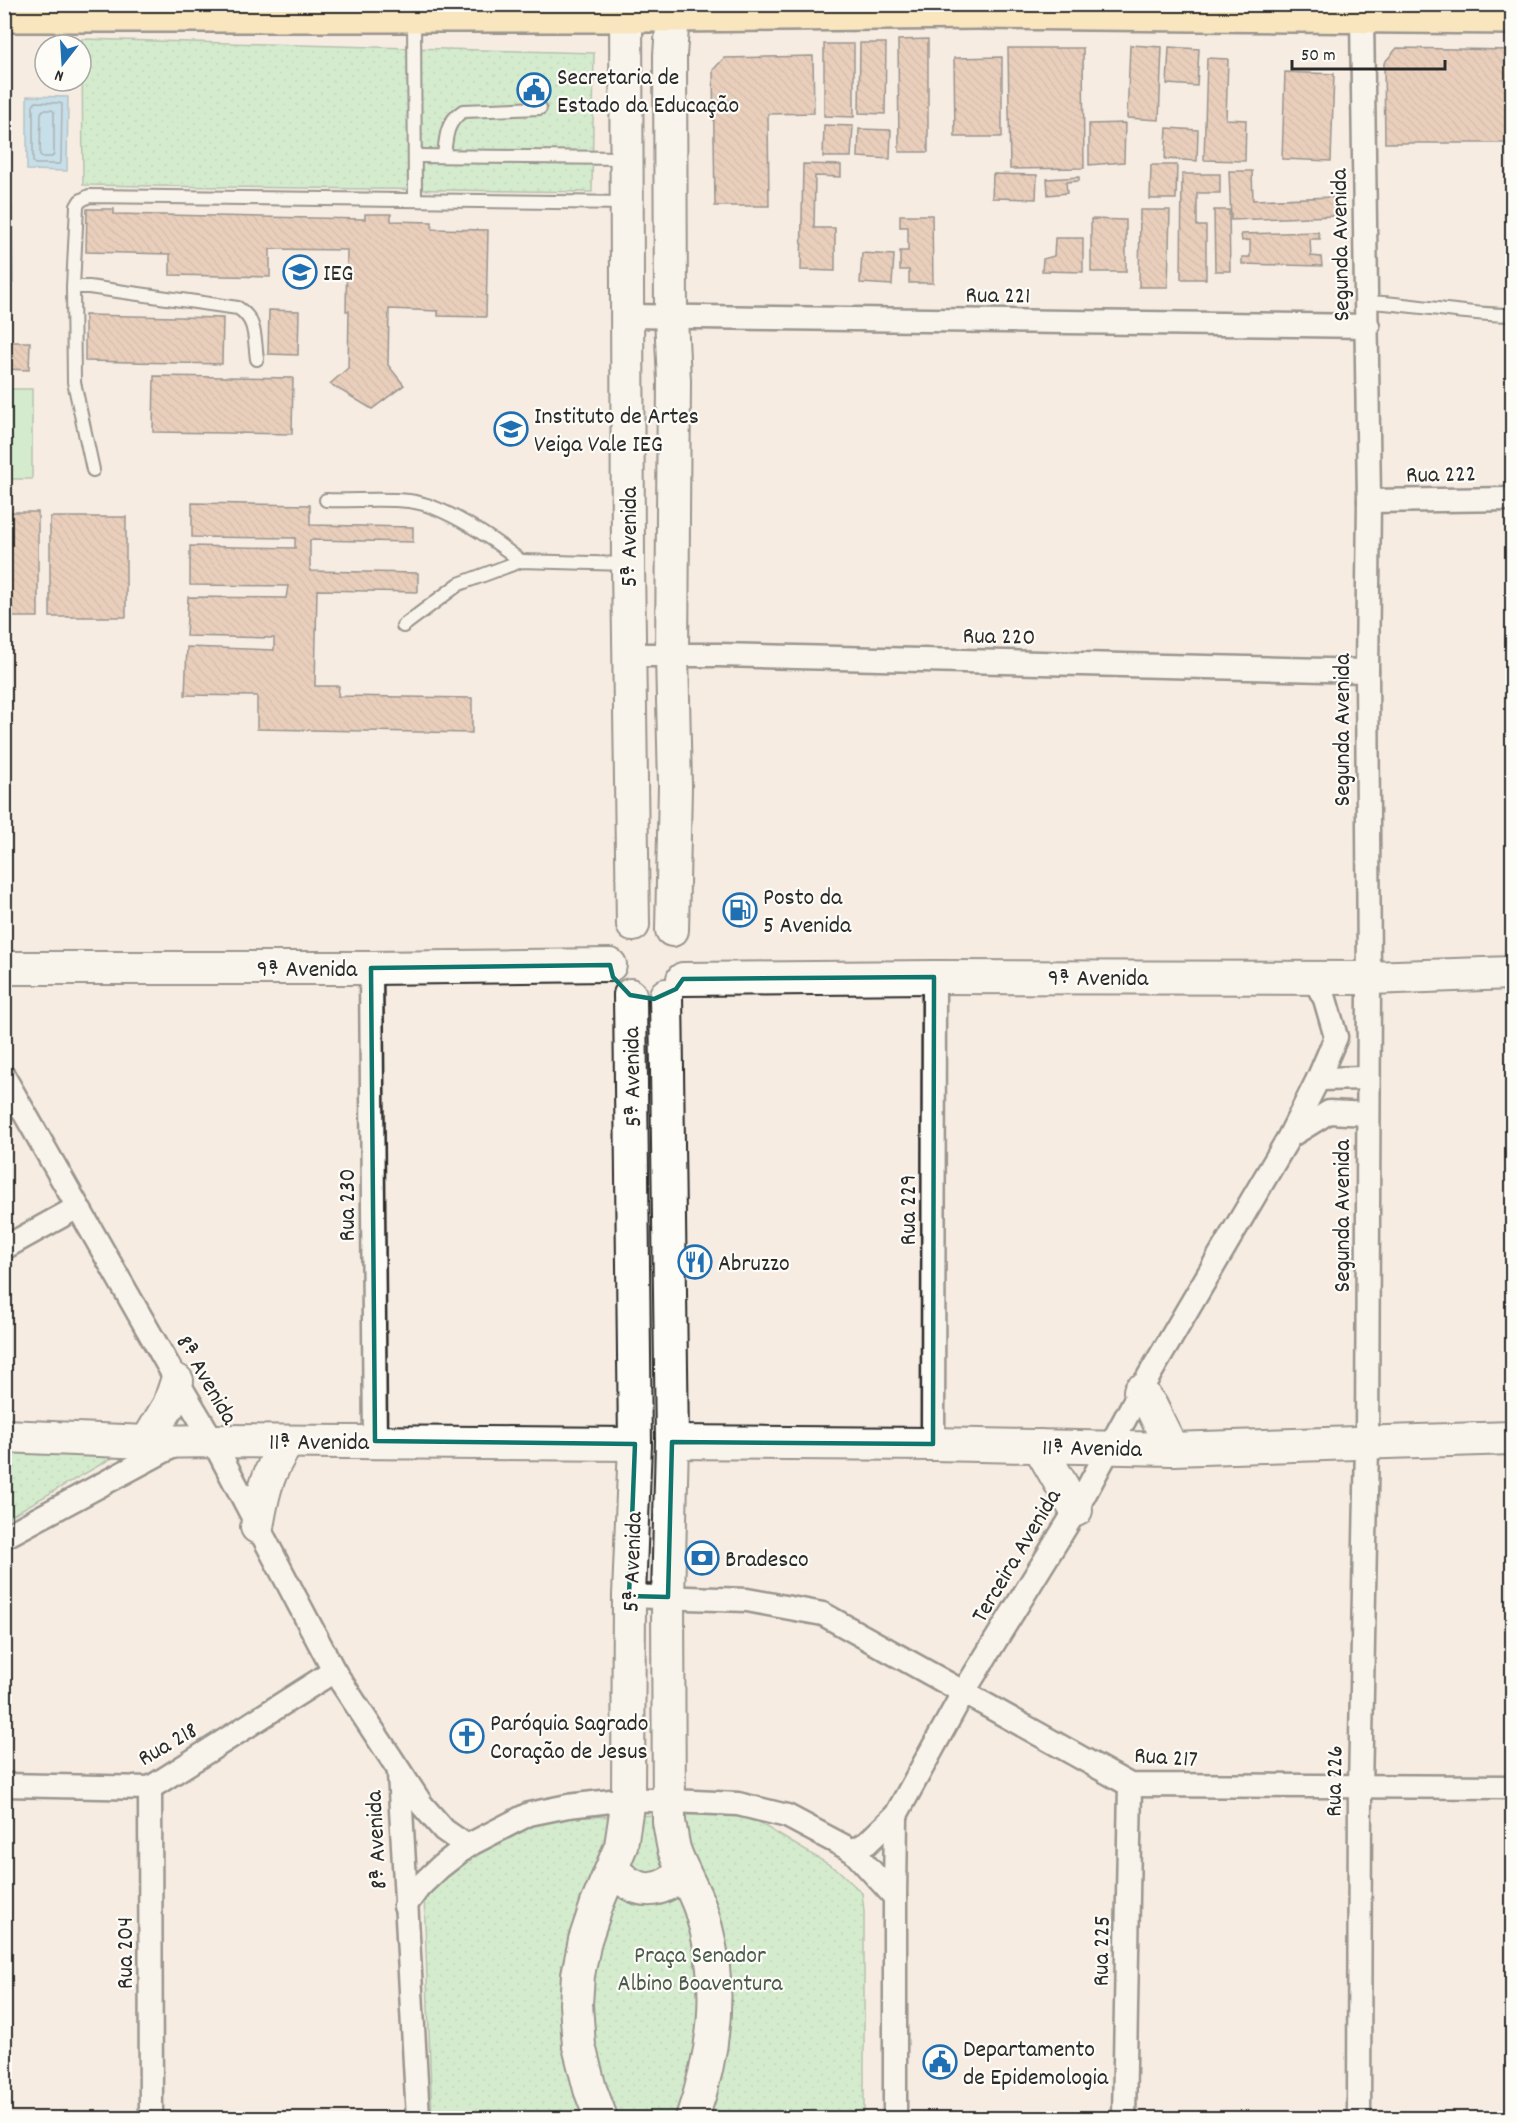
<svg xmlns="http://www.w3.org/2000/svg" width="1517" height="2123" viewBox="0 0 1517 2123" font-family="Dekko,sans-serif">
	<style>
		.park { fill: url(#park-dots); stroke: #6a8b6f; stroke-width: 1.5 }
		.pitch { fill: #aaebb3; stroke: #6a8b6f; stroke-width: 1.5 }
		.water { fill: #8fcef0; stroke: #678da1; stroke-width: 1.5 }
		.lines { fill: none; stroke-linecap: round; stroke-linejoin: round }
		.shore { stroke: #536c7a; stroke-width: 1.5 }
		.building { fill: url(#building-back-hatch); stroke: #2b2b2b; stroke-width: 1.5 }
		.lane-casing { stroke: #2b2b2b; stroke-width: 16 }
		.street-casing { stroke: #2b2b2b; stroke-width: 27 }
		.secondary-casing { stroke: #2b2b2b; stroke-width: 36 }
		.primary-casing { stroke: #2b2b2b; stroke-width: 38 }
		.lane { stroke: #fdfcf7; stroke-width: 12 }
		.street { stroke: #fdfcf7; stroke-width: 22 }
		.secondary { stroke: #fdfcf7; stroke-width: 32 }
		.primary { stroke: #fdde96; stroke-width: 33 }
		.marked { fill: none; stroke: #0f766e; stroke-width: 4.5; stroke-linejoin: round }
		.labels { text-anchor: middle; stroke-width: 4.5; stroke-linejoin: round; paint-order: stroke }
		.poi-label { font-size: 24px; fill: #2b2b2b; stroke: #fdfcf7; text-anchor: start }
		.street-label { font-size: 24px; fill: #2b2b2b; stroke: #fdfcf7 }
		.park-label { font-size: 24px; fill: #4b5b4d; stroke: #fdfcf7 }
	</style>
	<defs>
		<pattern id="park-dots" width="8" height="8" patternUnits="userSpaceOnUse" patternTransform="scale(1.5)"><rect width="8" height="8" fill="#aaebb3"/><path d="M2 2h.1M6 6h.1" fill="none" stroke="#92ca9a" stroke-width="1.8" stroke-linecap="round"/></pattern>
		<pattern id="building-back-hatch" width="6" height="6" patternUnits="userSpaceOnUse" patternTransform="scale(1.5)"><rect width="6" height="6" fill="#daaa8c"/><path d="M-1 5l2 2M0 0l6 6M5-1l2 2" fill="none" stroke="#b18b73"/></pattern>
	</defs>
	<rect width="100%" height="100%" fill="#f6ece2"/>
	<filter id="ink" filterUnits="userSpaceOnUse"><feTurbulence type="fractalNoise" baseFrequency=".0167" numOctaves="2"/><feDisplacementMap in="SourceGraphic" scale="12" xChannelSelector="R" yChannelSelector="G"/><feConvolveMatrix kernelMatrix="1 2 1 2 8 2 1 2 1" color-interpolation-filters="sRGB"/></filter>
	<g filter="url(#ink)">
		<g class="park">
			<polygon points="82,39 594,53 592,192 83,185"/>
			<polygon points="5,1443 135,1445 5,1519"/>
			<polygon points="713,1814 751,1818 838,1870 862,1893 864,1911 864,2118 432,2118 424,1894 447,1871 535,1822 584,1817"/>
		</g>
		<rect class="pitch" x="5" y="389" width="27" height="90"/>
		<g class="water">
			<polygon points="27,96 68,97 67,171 27,170"/>
			<polygon points="5,208 12,208 13,283 5,283"/>
		</g>
		<g class="lines">
			<g class="shore">
				<polygon points="36,102 59,103 62,104 61,162 60,164 35,164 33,162 33,105"/>
				<polygon points="43,110 52,110 54,112 54,154 52,157 43,157 40,155 41,113"/>
				<polyline points="4,214 6,217 7,274 4,277"/>
			</g>
		</g>
		<g class="building">
			<polygon points="928,39 928,152 899,152 898,40"/>
			<polygon points="860,43 886,43 885,114 859,113"/>
			<polygon points="824,44 854,44 854,117 824,116"/>
			<polygon points="1130,45 1162,47 1159,120 1127,118"/>
			<polygon points="1169,47 1199,49 1197,86 1167,84"/>
			<polygon points="1008,48 1083,48 1084,168 1010,169"/>
			<polygon points="1397,48 1512,50 1512,143 1385,143 1384,63"/>
			<polygon points="813,56 814,113 768,114 769,206 715,206 713,70 724,58"/>
			<polygon points="1002,57 1002,137 955,137 954,58"/>
			<polygon points="1207,58 1228,59 1226,119 1246,120 1245,161 1204,160"/>
			<polygon points="1285,72 1334,74 1331,161 1282,159"/>
			<polygon points="1125,123 1124,162 1089,165 1089,124"/>
			<polygon points="824,125 853,126 851,157 823,157"/>
			<polygon points="1167,128 1198,130 1197,161 1165,159"/>
			<polygon points="859,129 891,130 890,159 858,157"/>
			<polygon points="803,164 841,165 841,177 815,176 814,228 835,228 835,271 801,270"/>
			<polygon points="1151,165 1177,165 1176,199 1150,199"/>
			<polygon points="1229,171 1252,171 1253,200 1333,197 1334,216 1231,220"/>
			<polygon points="993,174 1037,175 1036,199 992,198"/>
			<polygon points="1182,174 1220,174 1220,193 1197,193 1197,226 1206,226 1206,279 1181,279"/>
			<polygon points="1079,177 1079,181 1066,182 1067,193 1048,195 1047,179"/>
			<polygon points="87,209 114,209 114,214 365,219 365,214 391,214 391,221 432,222 432,229 488,230 486,317 438,316 438,311 389,309 388,365 404,385 372,409 330,384 348,368 349,311 346,311 347,250 270,249 270,277 170,275 170,254 86,252"/>
			<polygon points="1140,210 1170,210 1168,287 1139,287"/>
			<polygon points="1214,210 1229,210 1230,271 1215,271"/>
			<polygon points="900,215 932,215 933,283 909,283 909,270 900,270 900,251 908,251 908,227 900,227"/>
			<polygon points="1091,219 1126,220 1126,272 1091,272"/>
			<polygon points="1318,232 1320,239 1310,239 1311,256 1321,257 1322,266 1242,264 1242,257 1250,257 1250,240 1242,241 1241,234"/>
			<polygon points="1055,238 1083,238 1083,272 1042,271 1043,259 1054,256"/>
			<polygon points="862,253 894,255 892,285 860,283"/>
			<polygon points="269,310 299,311 298,355 268,354"/>
			<polygon points="85,315 223,318 222,364 85,361"/>
			<polygon points="4,342 30,342 29,370 4,369"/>
			<polygon points="154,376 293,378 292,434 153,432"/>
			<polygon points="192,503 310,505 310,525 413,527 413,542 310,540 310,571 418,573 418,592 317,590 315,686 339,686 338,696 472,698 472,733 257,729 257,696 185,695 187,647 274,650 274,638 186,636 188,597 286,598 288,586 190,585 190,546 295,548 295,538 192,537"/>
			<rect x="4" y="512" width="34" height="105"/>
			<rect x="50" y="517" width="76" height="100"/>
		</g>
		<g class="lines">
			<g class="lane-casing">
				<g id="lane">
					<polyline points="414,16 415,200"/>
					<polyline points="415,156 625,158"/>
					<path d="M444 156C446 137 446 122 463 111L540 108"/>
					<polyline points="73,287 74,382 93,470"/>
					<path d="M1367 302C1416 304 1464 315 1512 315"/>
					<path d="M257 359C254 338 257 320 238 308L89 287H73L77 206 80 201 89 196 626 203"/>
					<path d="M326 500C353 501 382 498 409 501 444 505 493 539 521 561"/>
					<polyline points="403,626 459,584 521,561 627,564"/>
				</g>
			</g>
			<g class="street-casing">
				<g id="street">
					<polyline points="627,316 1368,326"/>
					<polyline points="1369,501 1512,499"/>
					<polyline points="630,655 718,655 1367,671"/>
					<polyline points="371,968 375,1441"/>
					<polyline points="4,1077 177,1381 213,1441 334,1671 422,1805 444,1830 467,1846"/>
					<polyline points="1318,1079 1367,1078"/>
					<polyline points="1290,1136 1329,1112 1368,1114"/>
					<polyline points="4,1248 78,1207"/>
					<polyline points="933,1444 934,977"/>
					<polyline points="4,1537 177,1444"/>
					<polyline points="629,1596 747,1600 823,1614 1130,1785 1512,1787"/>
					<polyline points="399,1773 418,2118"/>
					<polyline points="4,1785 150,1788 334,1671"/>
					<polyline points="150,1788 151,2118"/>
					<polyline points="853,1851 867,1843 896,1815 963,1693 1076,1510 1140,1391 1289,1137 1318,1079 1336,1037 1325,999 1313,977"/>
					<polyline points="895,1897 896,1815"/>
					<polyline points="405,1906 420,1886 440,1867 467,1846 529,1814 568,1806 628,1799 738,1804 787,1816 853,1851 895,1897 895,2118"/>
					<polyline points="1124,2118 1130,1785"/>
					<polyline points="1359,2118 1360,1788 1367,1444 1369,978 1367,671 1369,501 1362,17"/>
				</g>
			</g>
			<g class="secondary-casing">
				<g id="secondary">
					<polyline points="626,4 628,565 633,925"/>
					<polyline points="672,930 675,786 672,655 674,381 671,317 670,55 673,15"/>
					<polyline points="4,968 371,968 610,965"/>
					<polyline points="683,979 934,977 1369,978 1512,973"/>
					<path d="M666 995 672 1442 668 1597 669 1822C671 1831 672 1841 674 1849 681 1870 693 1888 700 1908 724 1978 716 2050 692 2118"/>
					<polyline points="1140,1391 1151,1406 1172,1449"/>
					<polyline points="4,1436 147,1442 213,1441 635,1444"/>
					<polyline points="147,1442 169,1405 177,1381"/>
					<polyline points="672,1442 933,1444 1172,1449 1512,1438"/>
					<polyline points="1039,1446 1076,1510"/>
					<path d="M257 1527C263 1492 267 1472 288 1442"/>
					<path d="M613 1869C635 1895 660 1896 683 1871"/>
					<polyline points="601,2118 590,2089 579,2046 576,2004 578,1975 585,1940 597,1904 621,1846 628,1799 629,1596 635,1444 630,995"/>
				</g>
			</g>
			<g class="primary-casing">
				<polyline id="primary" points="4,15 673,15 979,12 1512,17"/>
			</g>
			<use href="#lane" class="lane"/>
			<use href="#street" class="street"/>
			<use href="#secondary" class="secondary"/>
			<use href="#primary" class="primary"/>
		</g>
	</g>
	<path d="M0 0H1517V2123H0ZM610 965 613 977 630 995 654 999 676 989 683 979 934 977 933 1444 672 1442 668 1597 629 1596 635 1444 375 1441 371 968Z" fill="#f6ece2" fill-opacity=".55" fill-rule="evenodd"/>
	<path class="marked" d="M610 965 613 977 630 995 654 999 676 989 683 979 934 977 933 1444 672 1442 668 1597 629 1596 635 1444 375 1441 371 968Z"/>
	<defs>
		<g id="civic-ring" transform="scale(1.725)"><circle r="9.5" fill="#fdfcf7" stroke="#1f6fb2" stroke-width="1.5"/><path d="M-.6-6.5H3V-4.5H.6V-3L4-1V1h2V6H-6V1h2V-1L-.6-3ZM-1.2 2.5V6h2.4V2.5Z" fill="#1f6fb2"/></g>
		<g id="school-ring" transform="scale(1.725)"><circle r="9.5" fill="#fdfcf7" stroke="#1f6fb2" stroke-width="1.5"/><path d="M0-5L7-2L0 1L-7-2ZM-4 1L0 2.5L4 1V4Q0 6-4 4Z" fill="#1f6fb2"/></g>
		<g id="university-ring" transform="scale(1.725)"><circle r="9.5" fill="#fdfcf7" stroke="#1f6fb2" stroke-width="1.5"/><path d="M0-5L7-2L0 1L-7-2ZM-4 1L0 2.5L4 1V4Q0 6-4 4Z" fill="#1f6fb2"/></g>
		<g id="fuel-ring" transform="scale(1.725)"><circle r="9.5" fill="#fdfcf7" stroke="#1f6fb2" stroke-width="1.5"/><path d="M-5.5-6h7V0h2V4h1.3V-2.5L3-4.5l.8-.8L6-3V5H2.5V1h-1V6h-7ZM-4.2-4.7v3.2H.2V-4.7Z" fill="#1f6fb2"/></g>
		<g id="restaurant-ring" transform="scale(1.725)"><circle r="9.5" fill="#fdfcf7" stroke="#1f6fb2" stroke-width="1.5"/><path d="M-5-6h1v4h1v-4h1v4h1v-4h1v5L-1.5 .5V6h-2V.5L-5-1ZM5-6V6H3V1.5H1.5Q1.5-4 5-6Z" fill="#1f6fb2"/></g>
		<g id="bank-ring" transform="scale(1.725)"><circle r="9.5" fill="#fdfcf7" stroke="#1f6fb2" stroke-width="1.5"/><path d="M-6-4H6V4H-6ZM0-2.3a2.3 2.3 0 1 0 0 4.6a2.3 2.3 0 1 0 0-4.6Z" fill="#1f6fb2"/></g>
		<g id="church-ring" transform="scale(1.725)"><circle r="9.5" fill="#fdfcf7" stroke="#1f6fb2" stroke-width="1.5"/><path d="M-1.2-6h2.4v3.5h3.3v2.4h-3.3V6h-2.4V-.1h-3.3v-2.4h3.3Z" fill="#1f6fb2"/></g>
	</defs>
	<g fill-rule="evenodd">
		<use href="#civic-ring" x="534" y="90"/>
		<use href="#school-ring" x="300" y="272"/>
		<use href="#university-ring" x="511" y="429"/>
		<use href="#fuel-ring" x="740" y="910"/>
		<use href="#restaurant-ring" x="695" y="1262"/>
		<use href="#bank-ring" x="702" y="1558"/>
		<use href="#church-ring" x="467" y="1736"/>
		<use href="#civic-ring" x="940" y="2062"/>
	</g>
	<g class="labels">
		<g class="poi-label">
			<text x="557" y="84">Secretaria de<tspan x="557" dy="28">Estado da Educação</tspan></text>
			<text x="323" y="280">IEG</text>
			<text x="534" y="423">Instituto de Artes<tspan x="534" dy="28">Veiga Vale IEG</tspan></text>
			<text x="763" y="904">Posto da<tspan x="763" dy="28">5 Avenida</tspan></text>
			<text x="718" y="1270">Abruzzo</text>
			<text x="725" y="1566">Bradesco</text>
			<text x="490" y="1730">Paróquia Sagrado<tspan x="490" dy="28">Coração de Jesus</tspan></text>
			<text x="963" y="2056">Departamento<tspan x="963" dy="28">de Epidemologia</tspan></text>
		</g>
		<g class="street-label">
			<text transform="translate(1339 245) rotate(-91)" y="8">Segunda Avenida</text>
			<text transform="translate(998 294) rotate(1)" y="8">Rua 221</text>
			<text transform="translate(1441 473) rotate(-1)" y="8">Rua 222</text>
			<text transform="translate(628 537) rotate(-90)" y="8">5ª Avenida</text>
			<text transform="translate(999 635) rotate(1)" y="8">Rua 220</text>
			<text transform="translate(1341 730) rotate(-90)" y="8">Segunda Avenida</text>
			<text x="307" y="976">9ª Avenida</text>
			<text x="1098" y="985">9ª Avenida</text>
			<text transform="translate(631 1077) rotate(-91)" y="8">5ª Avenida</text>
			<text transform="translate(346 1205) rotate(-90)" y="8">Rua 230</text>
			<text transform="translate(907 1210) rotate(-90)" y="8">Rua 229</text>
			<text transform="translate(1341 1216) rotate(-90)" y="8">Segunda Avenida</text>
			<text transform="translate(208 1379) rotate(60)" y="8">8ª Avenida</text>
			<text x="319" y="1449">11ª Avenida</text>
			<text transform="translate(1092 1447) rotate(1)" y="8">11ª Avenida</text>
			<text transform="translate(1015 1555) rotate(-59)" y="8">Terceira Avenida</text>
			<text transform="translate(631 1562) rotate(-88)" y="8">5ª Avenida</text>
			<text transform="translate(167 1743) rotate(-30)" y="8">Rua 218</text>
			<text transform="translate(1166 1756) rotate(4)" y="8">Rua 217</text>
			<text transform="translate(1333 1781) rotate(-89)" y="8">Rua 226</text>
			<text transform="translate(375 1840) rotate(-93)" y="8">8ª Avenida</text>
			<text transform="translate(1100 1951) rotate(-89)" y="8">Rua 225</text>
			<text transform="translate(124 1953) rotate(-90)" y="8">Rua 204</text>
		</g>
		<g class="park-label">
			<text x="700" y="1962">Praça Senador<tspan x="700" dy="28">Albino Boaventura</tspan></text>
		</g>
	</g>
	<rect width="1517" height="2123" fill="none" stroke="#fdfcf7" stroke-width="24"/>
	<rect x="12" y="12" width="1493" height="2099" fill="none" stroke="#2b2b2b" stroke-width="2" filter="url(#ink)"/>
	<g transform="translate(63 63) rotate(197)"><circle r="28" fill="#fdfcf7" stroke="#a9a8a5" stroke-width="1.5"/>
	<path d="M0-4.5L10 22L0 15L-10 22Z" fill="#1f6fb2"/>
	<text y="-9" font-size="16" font-weight="bold" text-anchor="middle" fill="#2b2b2b">N</text>
	</g>
	<path d="M1292 60v9h153v-9" fill="none" stroke="#2b2b2b" stroke-width="3"/>
	<text x="1301" y="60" font-size="18" fill="#2b2b2b" stroke="#fdfcf7" stroke-width="4.5" paint-order="stroke">50 m</text>
</svg>
